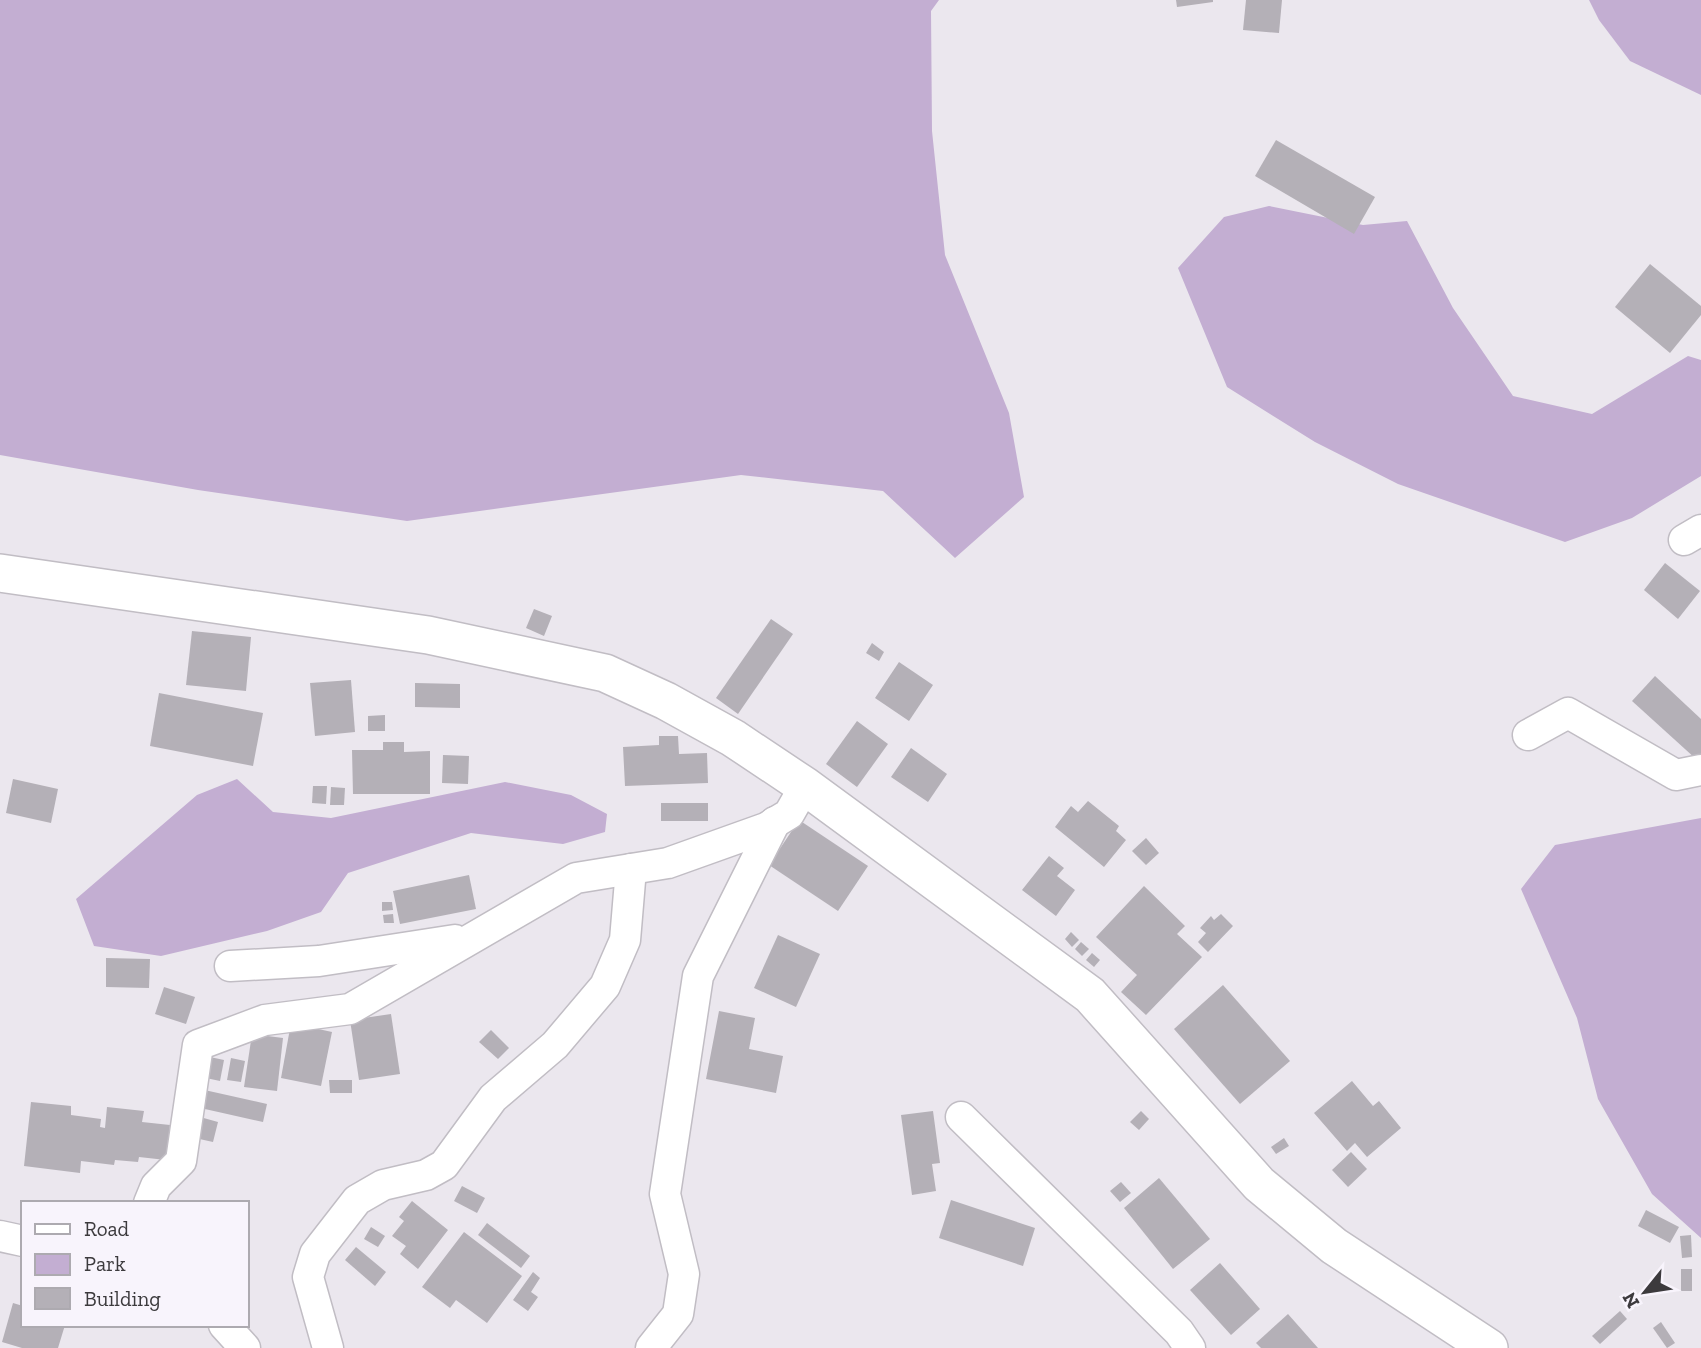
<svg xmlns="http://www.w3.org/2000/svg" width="1701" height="1348" viewBox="0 0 1701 1348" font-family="'Zilla Slab',serif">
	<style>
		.green { fill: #c3aed2 }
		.building { fill: #b4b0b7 }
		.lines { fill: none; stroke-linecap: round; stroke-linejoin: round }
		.minor-casing { stroke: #c1bdc4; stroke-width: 33 }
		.tertiary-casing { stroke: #c1bdc4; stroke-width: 40 }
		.minor { stroke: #fff; stroke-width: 30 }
		.tertiary { stroke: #fff; stroke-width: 37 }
	</style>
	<rect width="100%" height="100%" fill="#ebe7ee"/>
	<g class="green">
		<polygon points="0,0 939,0 931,11 932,131 945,255 1009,413 1024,497 955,558 883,491 741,475 407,521 198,490 0,455"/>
		<polygon points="1589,0 1701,0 1701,95 1630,61 1599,20"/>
		<polygon points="1269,206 1363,225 1407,221 1453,308 1513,396 1592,414 1688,356 1701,360 1701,476 1632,518 1565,542 1398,484 1315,442 1227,387 1178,268 1224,217"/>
		<polygon points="237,779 273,812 331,818 505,782 571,795 607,814 605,832 563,844 471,833 348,873 321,912 267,931 161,956 94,946 76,899 197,795"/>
		<polygon points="1701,818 1701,1238 1652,1194 1598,1099 1577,1018 1521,889 1555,845"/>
	</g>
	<g class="building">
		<polygon points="1176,0 1213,0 1213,2 1177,7"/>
		<polygon points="1246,0 1282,0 1279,33 1243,30"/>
		<polygon points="1276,140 1375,197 1354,234 1255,176"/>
		<polygon points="1650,264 1701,306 1701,315 1670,353 1615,307"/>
		<polygon points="1665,563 1700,591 1678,619 1644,590"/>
		<polygon points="534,609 552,616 544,636 526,628"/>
		<polygon points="771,619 793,634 738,714 716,698"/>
		<polygon points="192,631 251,637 246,691 186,685"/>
		<polygon points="872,643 884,652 879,661 866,653"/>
		<polygon points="899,662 933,685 909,721 875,698"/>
		<polygon points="1655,676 1701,719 1701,754 1696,759 1632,701"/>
		<polygon points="351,680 355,732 315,736 310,683"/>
		<polygon points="415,683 460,684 460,708 415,707"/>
		<polygon points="159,693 263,713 253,766 150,746"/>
		<polygon points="385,715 385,731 368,731 368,716"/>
		<polygon points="857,721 888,744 857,787 826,764"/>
		<polygon points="659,736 678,736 679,754 707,753 708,783 625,786 623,747 659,745"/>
		<polygon points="383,742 404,742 404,752 430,751 430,794 353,794 352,750 383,750"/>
		<polygon points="911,748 947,774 928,802 891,777"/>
		<polygon points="443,755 469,756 468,784 442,783"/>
		<polygon points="13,779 58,789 51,823 6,813"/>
		<polygon points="313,786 327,786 326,804 312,803"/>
		<polygon points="331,787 345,788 344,805 330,805"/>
		<polygon points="1088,801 1119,826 1116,831 1126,840 1104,867 1055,827 1071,806 1078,812"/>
		<rect x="661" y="803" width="47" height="18"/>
		<polygon points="799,820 868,866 838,911 769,865"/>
		<polygon points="1146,838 1159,853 1146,865 1132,851"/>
		<polygon points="1049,856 1064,868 1057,876 1075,890 1056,916 1022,890"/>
		<polygon points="469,875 476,909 400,924 393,891"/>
		<polygon points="1144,886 1185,926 1177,934 1202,957 1146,1015 1121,992 1137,975 1096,937"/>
		<polygon points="382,902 392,902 393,910 382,911"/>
		<polygon points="393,914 394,923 384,923 383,915"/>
		<polygon points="1221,914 1233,926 1208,952 1198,942 1206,933 1200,928 1211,916 1214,920"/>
		<polygon points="1071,932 1079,940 1072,947 1065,939"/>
		<polygon points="778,935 820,954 796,1007 754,988"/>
		<polygon points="1081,942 1089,949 1082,956 1075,949"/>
		<polygon points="1092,953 1100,960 1094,967 1086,960"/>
		<polygon points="106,958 150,959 149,988 106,987"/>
		<polygon points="1223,985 1290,1061 1240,1104 1174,1029"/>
		<polygon points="164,987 195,997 186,1024 155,1014"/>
		<polygon points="719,1011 755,1018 749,1049 783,1056 776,1093 706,1079"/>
		<polygon points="391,1014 400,1074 359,1080 350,1020"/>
		<polygon points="291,1023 332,1032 321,1086 281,1078"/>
		<polygon points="491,1030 509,1048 498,1059 479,1042"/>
		<polygon points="252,1034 283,1038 277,1091 244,1087"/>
		<polygon points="210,1057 224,1060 220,1081 206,1078"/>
		<polygon points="231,1058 245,1061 241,1082 227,1080"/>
		<polygon points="329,1080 352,1080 352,1093 330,1093"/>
		<polygon points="1352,1081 1373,1106 1379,1101 1401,1128 1367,1157 1355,1143 1347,1151 1314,1113"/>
		<polygon points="200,1089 267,1104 263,1122 196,1107"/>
		<polygon points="31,1102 71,1106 71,1115 101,1119 100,1127 105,1128 107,1107 144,1111 142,1122 170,1125 166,1160 139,1157 138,1162 115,1160 114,1165 81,1161 80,1173 24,1166"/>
		<polygon points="933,1111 940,1163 932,1164 936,1191 912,1195 901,1115"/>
		<polygon points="1141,1111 1149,1119 1139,1130 1130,1122"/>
		<polygon points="200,1117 218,1122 213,1142 195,1138"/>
		<polygon points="1284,1138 1289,1146 1276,1154 1271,1147"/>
		<polygon points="1351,1152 1367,1169 1348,1187 1332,1170"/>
		<polygon points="1159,1178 1210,1239 1173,1269 1124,1208"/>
		<polygon points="1121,1182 1131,1193 1120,1202 1110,1191"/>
		<polygon points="462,1186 485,1198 477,1213 454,1201"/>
		<polygon points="951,1200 1035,1228 1023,1266 939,1238"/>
		<polygon points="412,1201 448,1230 418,1269 400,1254 406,1246 392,1236 404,1221 399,1217"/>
		<polygon points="1646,1210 1679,1227 1670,1243 1638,1226"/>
		<polygon points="487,1223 530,1256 521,1268 478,1235"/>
		<polygon points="371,1227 385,1236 378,1247 364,1239"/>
		<polygon points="464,1232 522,1276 487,1323 456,1300 450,1308 422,1287"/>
		<polygon points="1691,1235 1692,1257 1682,1258 1680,1236"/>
		<polygon points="356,1247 386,1272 375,1286 345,1260"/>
		<polygon points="1220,1263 1260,1309 1231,1335 1190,1290"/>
		<rect x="1681" y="1269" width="11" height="22"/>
		<polygon points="533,1272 540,1278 531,1292 538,1297 528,1311 513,1300"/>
		<polygon points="13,1303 23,1306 23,1325 65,1325 58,1348 22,1348 2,1342"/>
		<polygon points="1620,1311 1627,1319 1600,1344 1592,1336"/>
		<polygon points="1288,1314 1318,1348 1261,1348 1256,1343"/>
		<polygon points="1661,1322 1675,1343 1667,1348 1653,1328"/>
	</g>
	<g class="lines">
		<g class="minor-casing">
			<g id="minor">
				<polyline points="1684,540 1701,530"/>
				<polyline points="1528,735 1568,713 1676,775 1701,770"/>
				<polyline points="230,966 319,961 455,940"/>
				<polyline points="961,1117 1179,1332 1190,1348"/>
				<polyline points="149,1203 156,1186 181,1161 198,1045 265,1020 350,1009 576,878 668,863 766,828 789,814 805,786"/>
				<polyline points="0,1236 23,1241"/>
				<polyline points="224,1325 245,1348"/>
				<polyline points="328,1348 308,1277 315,1254 357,1200 383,1185 426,1175 444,1165 493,1098 555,1045 605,986 625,940 631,869"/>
				<polyline points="651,1348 678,1314 684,1274 665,1194 698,976 775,822"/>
			</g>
		</g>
		<g class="tertiary-casing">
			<polyline id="tertiary" points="0,573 428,635 605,673 666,701 733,738 805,786 1090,995 1259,1184 1334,1246 1489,1348"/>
		</g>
		<use href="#minor" class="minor"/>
		<use href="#tertiary" class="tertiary"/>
	</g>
	<rect x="21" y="1201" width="228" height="126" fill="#f8f4fc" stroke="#adaab0" stroke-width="2"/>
	<rect x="35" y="1224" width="35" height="10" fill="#ffffff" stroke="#adaab0" stroke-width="2"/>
	<text x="84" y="1236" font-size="21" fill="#3c3a3d">Road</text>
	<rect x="35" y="1254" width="35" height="21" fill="#c3aed2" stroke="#adaab0" stroke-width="2"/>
	<text x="84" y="1271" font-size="21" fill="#3c3a3d">Park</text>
	<rect x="35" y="1288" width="35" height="21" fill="#b4b0b7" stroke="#adaab0" stroke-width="2"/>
	<text x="84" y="1306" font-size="21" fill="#3c3a3d">Building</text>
	<g transform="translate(1645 1292) rotate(240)" stroke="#f8f4fc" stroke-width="5" paint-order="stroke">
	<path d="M0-5L12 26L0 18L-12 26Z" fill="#3c3a3d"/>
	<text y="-10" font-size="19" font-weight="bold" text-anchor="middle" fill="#3c3a3d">N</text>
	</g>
</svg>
